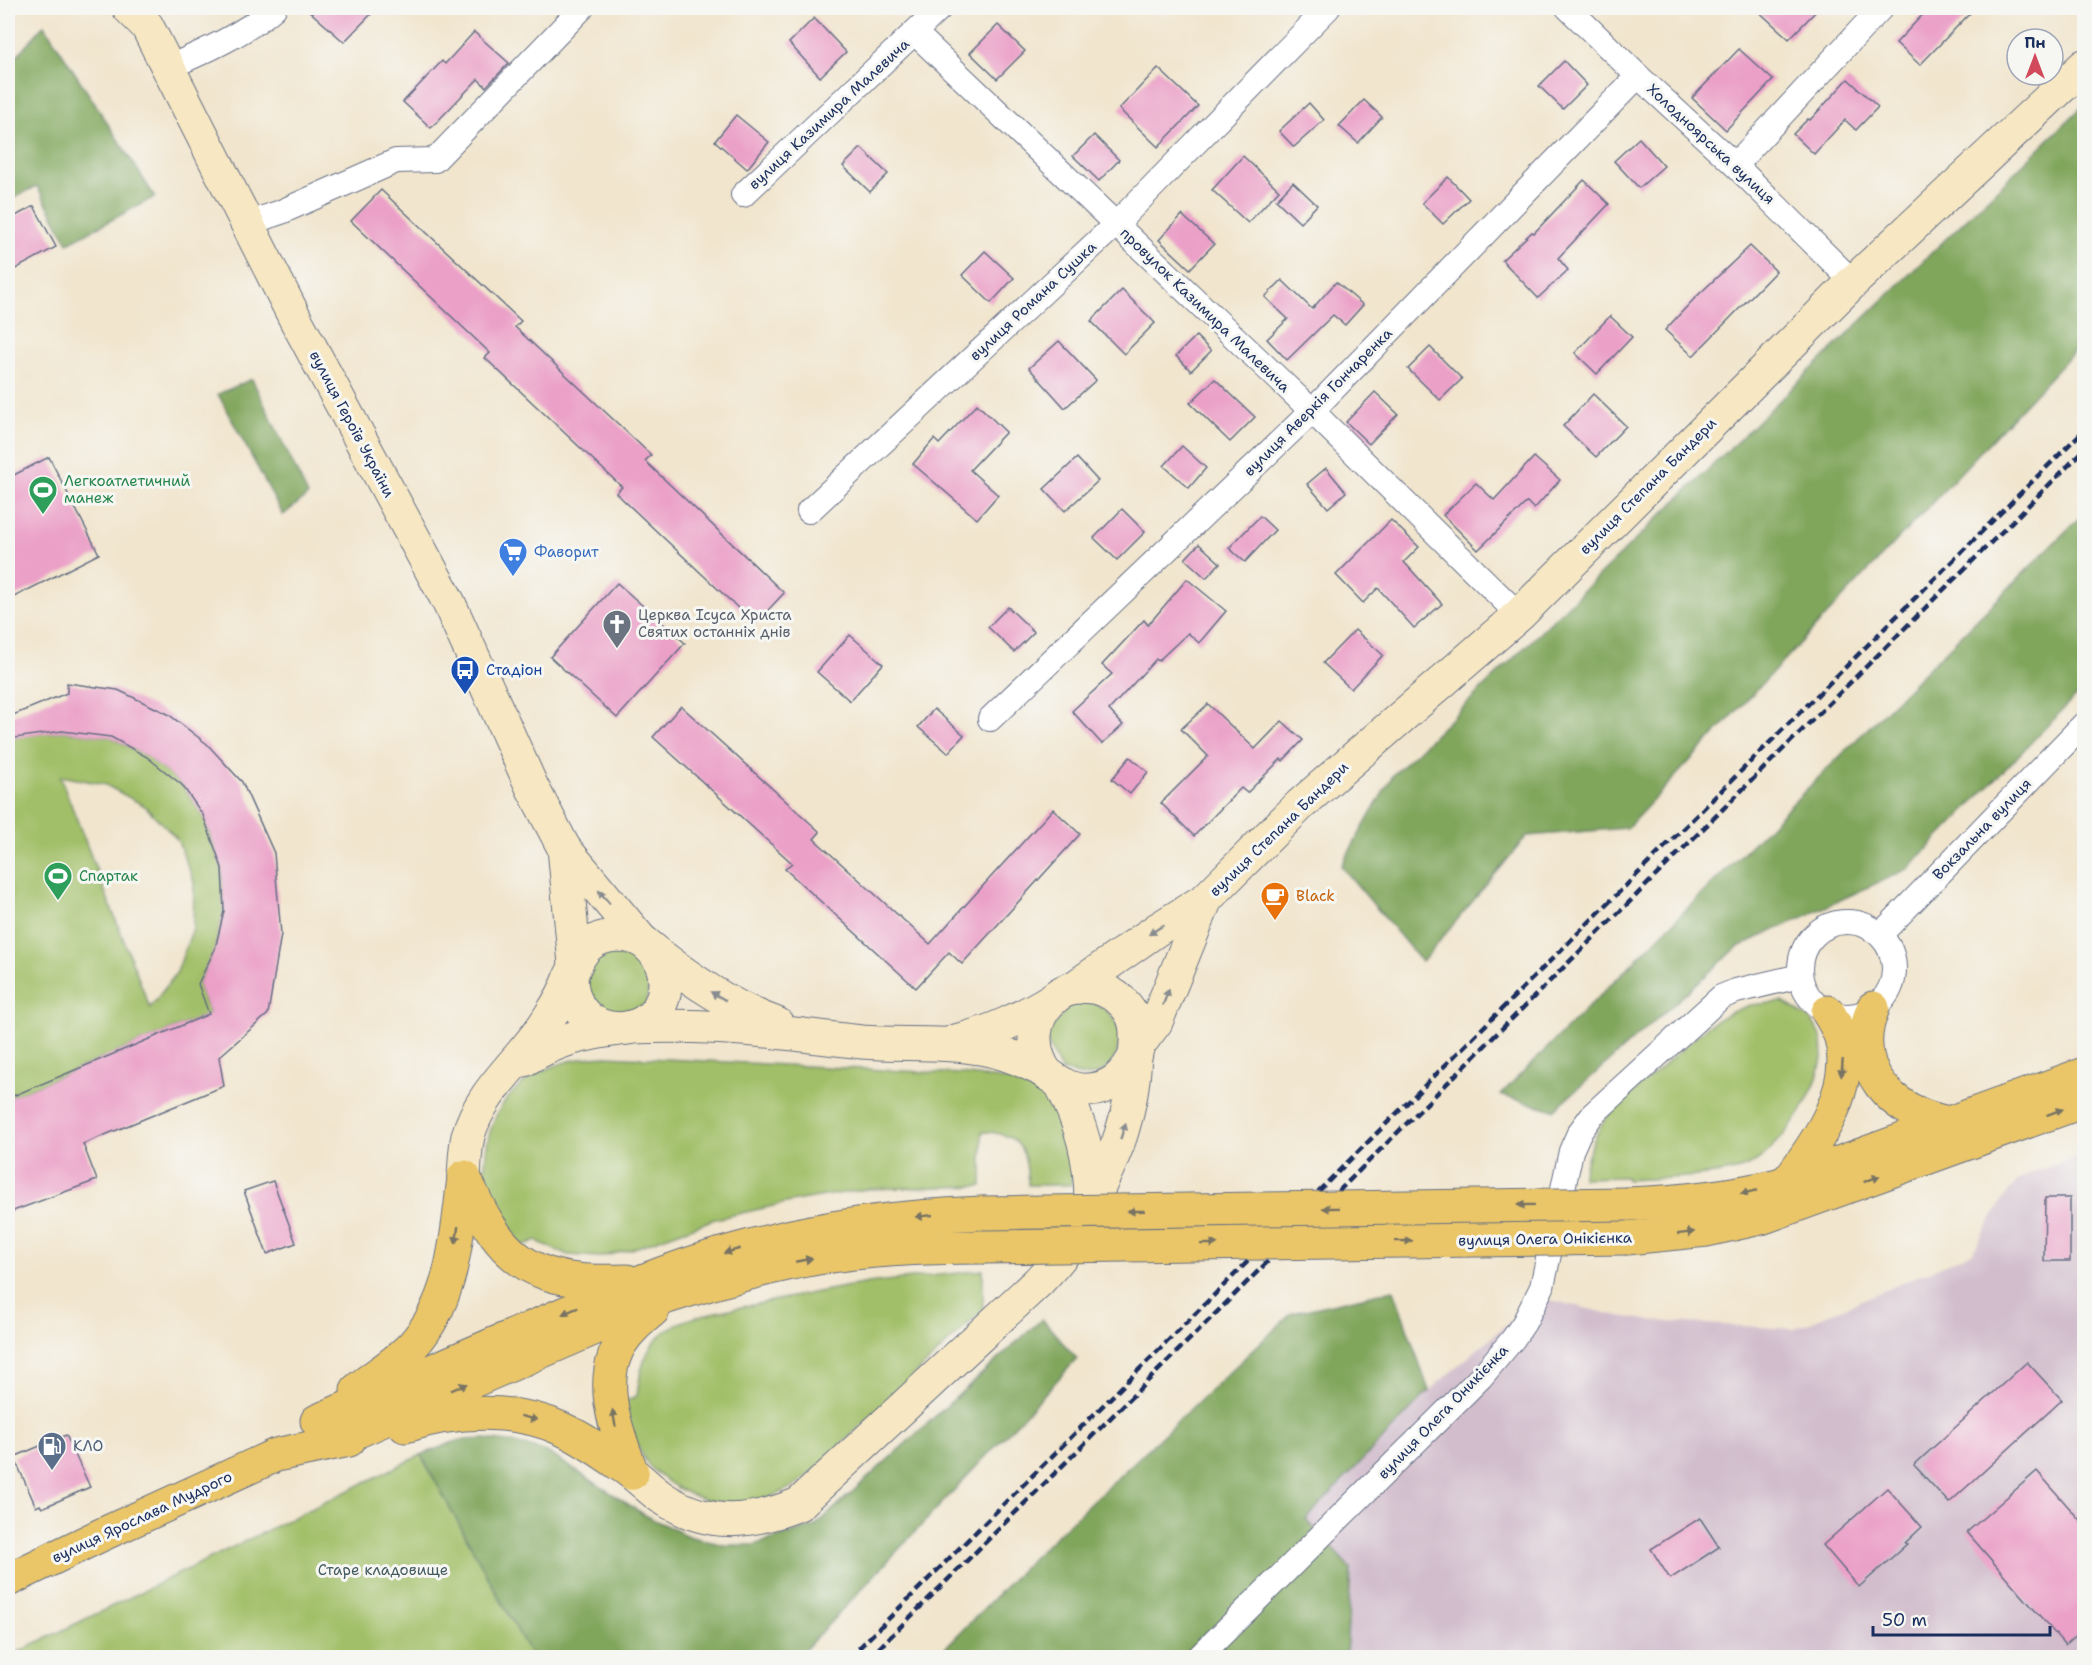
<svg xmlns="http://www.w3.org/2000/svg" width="2092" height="1665" viewBox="0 0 2092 1665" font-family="'Shantell Sans',sans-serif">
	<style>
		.industrial { fill: #d1bdcc }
		.green { fill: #a1bf67; stroke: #5e7762; stroke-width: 1.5; fill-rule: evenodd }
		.forest { fill: #80a65c; stroke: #4e6a5d; stroke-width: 1.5 }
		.building { fill: #eba0c8 }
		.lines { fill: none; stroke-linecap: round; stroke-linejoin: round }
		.street-casing { stroke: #666f85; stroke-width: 26 }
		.secondary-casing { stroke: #666f85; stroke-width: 35 }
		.primary-casing { stroke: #666f85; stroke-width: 35 }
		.street { stroke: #fff; stroke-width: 24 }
		.secondary { stroke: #f7e8c3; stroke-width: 33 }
		.primary { stroke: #eac669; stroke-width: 33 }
		.rail { stroke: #1b2f5e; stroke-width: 4.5; stroke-dasharray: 9 4.5; stroke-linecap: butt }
		.primary-bridge-casing { stroke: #666f85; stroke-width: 35; stroke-linecap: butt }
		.primary-bridge { stroke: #eac669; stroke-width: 33 }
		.oneway { fill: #898c90 }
		.oneway2 { fill: #787363 }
		.labels { text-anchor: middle; stroke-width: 6; stroke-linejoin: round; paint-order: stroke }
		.street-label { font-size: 15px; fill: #1b2f5e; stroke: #f6f6f2 }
		.leisure-label { font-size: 15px; fill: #27864d; stroke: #f6f6f2; text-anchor: start }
		.shop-label { font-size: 15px; fill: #366cbe; stroke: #f6f6f2; text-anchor: start }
		.worship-label { font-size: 15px; fill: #5b616d; stroke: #f6f6f2; text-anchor: start }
		.transit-label { font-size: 15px; fill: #164399; stroke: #f6f6f2; text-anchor: start }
		.food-label { font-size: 15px; fill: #c56008; stroke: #f6f6f2; text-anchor: start }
		.service-label { font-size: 15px; fill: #4e5e75; stroke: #f6f6f2; text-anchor: start }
		.park-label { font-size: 15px; fill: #435a61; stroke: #f6f6f2 }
	</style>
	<rect width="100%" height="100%" fill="#f6f6f2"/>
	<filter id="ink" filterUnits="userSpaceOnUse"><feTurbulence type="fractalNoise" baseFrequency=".0167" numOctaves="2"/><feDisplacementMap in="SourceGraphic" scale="12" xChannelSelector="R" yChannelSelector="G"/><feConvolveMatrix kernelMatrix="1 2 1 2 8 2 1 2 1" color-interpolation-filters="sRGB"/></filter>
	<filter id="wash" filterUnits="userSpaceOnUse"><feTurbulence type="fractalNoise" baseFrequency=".008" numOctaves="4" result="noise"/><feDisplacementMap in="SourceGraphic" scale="24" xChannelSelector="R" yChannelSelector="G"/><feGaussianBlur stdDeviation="1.35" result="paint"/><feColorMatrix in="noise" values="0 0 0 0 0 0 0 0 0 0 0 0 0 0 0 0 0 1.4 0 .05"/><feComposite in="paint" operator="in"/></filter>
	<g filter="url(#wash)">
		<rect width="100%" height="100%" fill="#f1e5cd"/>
		<polygon class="industrial" points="2084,1154 2084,1657 1346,1657 1351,1569 1306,1519 1429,1391 1538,1297 1614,1315 1652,1321 1794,1329 1972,1253 2003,1199 2017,1181 2032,1173"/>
		<g class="green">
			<path d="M62 731 111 737 147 757 182 785 203 815 222 868 224 911 215 949 198 984 209 1014 8 1098V741L18 737ZM60 776 104 784 145 806 177 839 194 882 193 928 177 972 150 1008Z"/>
			<polygon points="616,947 650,963 647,1004 618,1016 601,1010 586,985 591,963"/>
			<path d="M1093 1002C1100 1006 1108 1009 1112 1016 1129 1038 1115 1077 1084 1076 1077 1075 1068 1071 1061 1070L1045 1038 1069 1004Z"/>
			<path d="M1783 1002C1797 1011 1814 1018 1820 1034 1835 1073 1781 1153 1745 1167 1716 1178 1659 1178 1627 1180L1626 1177 1582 1178C1588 1153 1594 1133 1610 1113L1709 1025 1729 1013 1750 1005Z"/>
			<path d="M606 1056 961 1074 1008 1080 1031 1089 1050 1102 1058 1111 1073 1163 1071 1185H1028C1027 1150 1020 1132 982 1132V1186L867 1189 800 1200 715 1219 629 1250 600 1257 568 1255 544 1245 536 1240 523 1246C510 1233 495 1209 488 1193 483 1181 485 1164 486 1152 492 1088 548 1058 606 1056Z"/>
			<path d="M983 1270V1310L808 1476C769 1506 721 1513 678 1488 666 1481 651 1471 644 1458 634 1441 628 1421 621 1403L637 1396C640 1371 644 1347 666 1331 687 1315 726 1310 753 1305 791 1297 830 1289 869 1283 907 1278 945 1275 983 1270Z"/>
			<polygon points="421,1455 532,1657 8,1657"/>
		</g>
		<g class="forest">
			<polygon points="44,25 155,197 68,243 37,186 8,201 8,66"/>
			<polygon points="2084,105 2084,341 1627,828 1527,836 1422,962 1341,866 1393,775"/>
			<polygon points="252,379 308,495 283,515 218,394"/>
			<polygon points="2084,513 2084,688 1908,869 1738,947 1554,1110 1500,1095"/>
			<polygon points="1394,1290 1429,1391 1306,1519 1351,1569 1346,1657 935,1658 1040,1551 1292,1313"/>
			<polygon points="1042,1319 1077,1359 798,1657 532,1657 421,1455 459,1440 486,1439 516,1443 547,1452 648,1517 688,1536 724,1545 753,1545 815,1526"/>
		</g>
		<g id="blocks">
			<g class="building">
				<polygon points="306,8 377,8 344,42"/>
				<polygon points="1755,8 1819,8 1789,39"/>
				<polygon points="1929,8 1975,8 1920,65 1896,43"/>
				<polygon points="814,18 846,52 820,77 789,43"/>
				<polygon points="998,25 1025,51 997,79 970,53"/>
				<polygon points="474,32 509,63 486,87 478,79 431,128 403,102 442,61 445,64"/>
				<polygon points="1739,49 1773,80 1726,130 1692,98"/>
				<polygon points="1564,61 1587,85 1563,109 1539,86"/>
				<polygon points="1158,68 1198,106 1158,147 1119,109"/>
				<polygon points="1848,79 1878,107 1856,130 1845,120 1814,154 1793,134 1808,119 1810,120"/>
				<polygon points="1364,100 1382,117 1358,143 1339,126"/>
				<polygon points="1309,103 1324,120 1294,147 1279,131"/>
				<polygon points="736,115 769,142 747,169 715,141"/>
				<polygon points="1094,135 1119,160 1099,181 1073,156"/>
				<polygon points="1639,138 1664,166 1639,188 1614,161"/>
				<polygon points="861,148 888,174 870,192 843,166"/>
				<polygon points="1243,156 1279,190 1248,223 1212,190"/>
				<polygon points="1448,177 1469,199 1443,224 1422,203"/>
				<polygon points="1584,180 1609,204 1558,258 1568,270 1538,298 1502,260 1532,232 1534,233"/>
				<polygon points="1293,182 1317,205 1300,223 1276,200"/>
				<polygon points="381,190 521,321 515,327 651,455 645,461 784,593 755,624 616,493 622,487 485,358 490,353 351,221"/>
				<polygon points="34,206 56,247 8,273 8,220"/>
				<polygon points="1182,215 1214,244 1190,269 1159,240"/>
				<polygon points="1750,246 1776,271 1693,356 1665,330 1695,298"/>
				<polygon points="985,251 1014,278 991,303 962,275"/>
				<polygon points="1282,280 1312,309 1336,282 1363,305 1345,325 1333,315 1287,360 1267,339 1288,319 1265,297"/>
				<polygon points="1122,290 1155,323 1124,354 1091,321"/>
				<polygon points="1610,316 1632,337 1597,374 1575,353"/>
				<polygon points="1196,336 1211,351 1191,371 1176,356"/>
				<polygon points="1059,341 1096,380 1065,408 1029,368"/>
				<polygon points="1430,347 1462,379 1440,400 1408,369"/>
				<polygon points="1215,379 1255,417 1230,442 1190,403"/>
				<polygon points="1375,392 1398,414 1369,444 1346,422"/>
				<polygon points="1593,394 1626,426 1596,457 1563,426"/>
				<polygon points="977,404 1006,432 970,470 998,495 977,519 913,464 934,439 939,444"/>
				<polygon points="1182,446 1206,468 1189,488 1164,466"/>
				<polygon points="49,457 99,554 8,600 8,478"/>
				<polygon points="1534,457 1560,480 1534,509 1527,502 1478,550 1443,515 1476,483 1494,500"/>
				<polygon points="1077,458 1098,481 1065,511 1044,489"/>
				<polygon points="1326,468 1346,492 1328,508 1307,484"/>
				<polygon points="1122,509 1145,532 1117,560 1094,538"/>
				<polygon points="1260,516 1275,530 1245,562 1229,548"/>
				<polygon points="1391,520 1419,547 1404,562 1442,604 1414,628 1378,588 1363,603 1336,575"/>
				<polygon points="1199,544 1220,563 1206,578 1185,559"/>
				<polygon points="1187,579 1226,611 1199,643 1188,633 1158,661 1156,659 1109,710 1123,725 1102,744 1072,711 1112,674 1102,665 1144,620 1148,625"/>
				<polygon points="617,583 685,643 617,718 550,657"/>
				<polygon points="1008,607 1034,632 1014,652 988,627"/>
				<polygon points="1355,630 1383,655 1351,689 1323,663"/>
				<polygon points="850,635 883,664 850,701 817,672"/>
				<polygon points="67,683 118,690 168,714 207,744 242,782 274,853 281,934 268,1014 219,1057 224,1086 83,1144 97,1180 8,1213 8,1098 209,1014 198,984 215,949 224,911 222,868 203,815 182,785 147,757 111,737 62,731 8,739 8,717 67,693"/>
				<polygon points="1208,704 1255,749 1282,721 1303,740 1283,761 1281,759 1247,793 1241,788 1194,836 1161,803 1208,756 1181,729"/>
				<polygon points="681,706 820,832 814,839 930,944 1053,809 1080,834 962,964 949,952 916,988 785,869 792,863 653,737"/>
				<polygon points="934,709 964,735 948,753 918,727"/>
				<polygon points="1130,757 1148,772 1130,794 1112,779"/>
				<polygon points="273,1181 296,1243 267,1254 244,1191"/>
				<polygon points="2045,1198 2070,1198 2070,1261 2044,1261"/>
				<polygon points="2027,1362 2062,1400 1949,1503 1914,1465"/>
				<polygon points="66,1435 90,1487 42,1508 40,1505 36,1507 14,1457"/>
				<polygon points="2037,1471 2085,1526 2085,1628 2065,1645 1967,1532"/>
				<polygon points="1887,1488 1922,1527 1905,1543 1907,1544 1859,1587 1823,1545"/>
				<polygon points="1700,1518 1719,1547 1670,1579 1651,1549"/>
			</g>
		</g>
	</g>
	<g filter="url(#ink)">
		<use href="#blocks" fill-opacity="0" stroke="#666f85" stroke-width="1.5"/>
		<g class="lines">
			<g class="street-casing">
				<g id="street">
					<polyline points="1568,8 1638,76 1735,165 1853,282"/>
					<polyline points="915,33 1312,411 1519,615"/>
					<path d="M169 67C204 52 246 33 274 8"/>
					<polyline points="1735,165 1881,8"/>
					<polyline points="743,195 940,8"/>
					<polyline points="246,224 281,212 396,161 435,160 582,8"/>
					<polyline points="809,511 1116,224 1328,8"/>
					<polyline points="990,719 1312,411 1638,76"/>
					<circle cx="1847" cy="969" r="47"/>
					<polyline points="1880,935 2084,724"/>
					<polyline points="1198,1658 1481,1377 1513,1339 1524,1323 1542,1287 1571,1151 1579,1133 1593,1114 1721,997 1736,991 1800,976"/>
				</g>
			</g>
			<g class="secondary-casing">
				<g id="secondary">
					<polyline points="129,8 147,26 297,322 449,603 532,787 564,848 642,941"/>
					<polyline points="564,848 575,964"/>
					<path d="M652 949C691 980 730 1007 777 1024"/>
					<polyline points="1072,989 1158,929 1206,899 1300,805 1519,615 1853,282 2084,66"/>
					<path d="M631 1027C680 1025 728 1027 776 1032 805 1035 834 1039 862 1042 901 1045 942 1041 980 1048 999 1051 1018 1058 1036 1067 1054 1076 1066 1092 1088 1090 1112 1089 1126 1074 1136 1054"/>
					<path d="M955 1041C991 1033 1021 1018 1053 999"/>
					<polyline points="1137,1047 1156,1022 1206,899"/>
					<path d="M524 1060C555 1041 584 1033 619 1029"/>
					<path d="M1061 1084C1081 1124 1091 1156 1091 1202"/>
					<path d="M464 1177C465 1163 465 1149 468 1136 481 1088 525 1058 550 1016 558 1004 566 990 571 976 576 964 579 954 589 945 604 933 629 932 645 943 657 952 665 967 665 982 666 1043 570 1048 571 975"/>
					<path d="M632 1473C642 1481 651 1490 661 1497 707 1528 750 1524 799 1504L1038 1282C1049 1270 1061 1258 1070 1244 1078 1231 1084 1217 1091 1203 1117 1152 1132 1115 1135 1057 1137 1034 1139 1015 1119 999 1069 960 1009 1020 1047 1074"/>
				</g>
			</g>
			<g class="primary-casing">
				<g id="primary">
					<path d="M1873 1008C1848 1068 1892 1114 1950 1123"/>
					<path d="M464 1177C472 1192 478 1208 487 1222 520 1279 567 1283 627 1281"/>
					<path d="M1787 1182C1817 1143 1855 1089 1841 1038 1838 1029 1833 1020 1828 1012"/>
					<path d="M1627 1204C1678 1202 1728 1197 1778 1185L2084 1074"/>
					<polyline points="1627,1238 1707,1230 1761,1218 2084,1101"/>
					<path d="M357 1390C375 1375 396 1363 412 1346 454 1301 457 1235 464 1177"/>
					<path d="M317 1421C388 1390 458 1359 529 1329 597 1299 664 1269 736 1250 816 1227 899 1216 982 1213"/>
					<path d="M405 1426C454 1410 514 1407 562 1429 587 1440 610 1458 632 1473"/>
					<path d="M328 1444 667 1297C717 1281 766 1267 818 1258 872 1249 927 1247 983 1247"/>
					<path d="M632 1473C618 1434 596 1383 621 1343 629 1330 641 1320 653 1310"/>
					<polyline points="8,1580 101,1535 276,1455 349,1440"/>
				</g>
			</g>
			<use href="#street" class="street"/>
			<use href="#secondary" class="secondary"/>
			<use href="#primary" class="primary"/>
			<g class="rail">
				<polyline points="849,1658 2084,430"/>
				<polyline points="869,1658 2084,450"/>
			</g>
			<g class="primary-bridge-casing">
				<g id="primary-bridge">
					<polyline points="982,1213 1627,1204"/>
					<polyline points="983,1247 1627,1238"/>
				</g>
			</g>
			<use href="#primary-bridge" class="primary-bridge"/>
		</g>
		<defs><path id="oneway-solid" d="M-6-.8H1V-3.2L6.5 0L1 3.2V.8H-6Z" transform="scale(1.5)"/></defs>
		<g class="oneway">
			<use href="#oneway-solid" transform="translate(604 897) rotate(-130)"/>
			<use href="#oneway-solid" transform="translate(1156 930) rotate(147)"/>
			<use href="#oneway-solid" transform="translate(718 996) rotate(-151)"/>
			<use href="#oneway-solid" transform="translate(1166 997) rotate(-69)"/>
			<use href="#oneway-solid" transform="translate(1123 1131) rotate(-72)"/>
		</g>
		<g class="oneway2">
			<use href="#oneway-solid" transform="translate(1842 1068) rotate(95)"/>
			<use href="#oneway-solid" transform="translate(2055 1112) rotate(-20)"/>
			<use href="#oneway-solid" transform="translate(1872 1179) rotate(-20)"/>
			<use href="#oneway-solid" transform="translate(1749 1192) rotate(168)"/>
			<use href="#oneway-solid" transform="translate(1526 1205) rotate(179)"/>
			<use href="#oneway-solid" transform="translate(1331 1208) rotate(179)"/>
			<use href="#oneway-solid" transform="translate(1136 1211) rotate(179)"/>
			<use href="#oneway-solid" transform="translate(924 1216) rotate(174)"/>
			<use href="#oneway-solid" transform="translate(1686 1233) rotate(-7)"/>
			<use href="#oneway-solid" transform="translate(457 1235) rotate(98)"/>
			<use href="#oneway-solid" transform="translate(1404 1241) rotate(-1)"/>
			<use href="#oneway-solid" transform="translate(1209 1244) rotate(-1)"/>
			<use href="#oneway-solid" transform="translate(732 1251) rotate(164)"/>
			<use href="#oneway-solid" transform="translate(804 1260) rotate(-11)"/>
			<use href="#oneway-solid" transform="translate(570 1311) rotate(157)"/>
			<use href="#oneway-solid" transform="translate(459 1387) rotate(-23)"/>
			<use href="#oneway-solid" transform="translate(529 1418) rotate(14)"/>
			<use href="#oneway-solid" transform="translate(614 1418) rotate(-100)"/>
		</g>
	</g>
	<defs>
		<g id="stadium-pin" transform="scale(1.5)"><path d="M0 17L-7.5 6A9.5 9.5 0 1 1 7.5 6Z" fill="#2e9e5b" stroke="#f6f6f2"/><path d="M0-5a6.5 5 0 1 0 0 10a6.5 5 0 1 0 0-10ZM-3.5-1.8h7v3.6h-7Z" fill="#fff"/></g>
		<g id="supermarket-pin" transform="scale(1.5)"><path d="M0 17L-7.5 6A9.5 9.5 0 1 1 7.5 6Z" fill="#3f7fe0" stroke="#f6f6f2"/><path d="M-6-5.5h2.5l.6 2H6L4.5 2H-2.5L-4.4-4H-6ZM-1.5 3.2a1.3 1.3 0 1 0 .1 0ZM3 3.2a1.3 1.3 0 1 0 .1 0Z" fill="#fff"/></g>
		<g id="church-pin" transform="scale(1.5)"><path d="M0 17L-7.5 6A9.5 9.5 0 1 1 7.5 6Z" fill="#6b7280" stroke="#f6f6f2"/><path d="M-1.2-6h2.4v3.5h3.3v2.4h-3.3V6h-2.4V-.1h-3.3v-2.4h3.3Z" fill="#fff"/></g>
		<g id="bus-pin" transform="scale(1.5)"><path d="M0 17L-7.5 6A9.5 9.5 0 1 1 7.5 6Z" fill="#1a4fb4" stroke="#f6f6f2"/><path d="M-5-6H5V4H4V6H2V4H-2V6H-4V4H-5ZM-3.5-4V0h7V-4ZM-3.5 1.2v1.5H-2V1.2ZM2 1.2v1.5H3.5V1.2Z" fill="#fff"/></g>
		<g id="cafe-pin" transform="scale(1.5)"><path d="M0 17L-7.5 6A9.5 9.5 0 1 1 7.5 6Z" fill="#e8710a" stroke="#f6f6f2"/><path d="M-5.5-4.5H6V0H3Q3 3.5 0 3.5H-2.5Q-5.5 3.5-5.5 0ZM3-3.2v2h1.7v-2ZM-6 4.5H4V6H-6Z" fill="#fff"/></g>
		<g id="fuel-pin" transform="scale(1.5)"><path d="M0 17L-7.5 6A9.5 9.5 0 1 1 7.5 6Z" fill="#5c6f8a" stroke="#f6f6f2"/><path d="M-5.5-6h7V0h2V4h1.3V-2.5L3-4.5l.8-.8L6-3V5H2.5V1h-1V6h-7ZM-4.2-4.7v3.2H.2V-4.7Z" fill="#fff"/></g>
	</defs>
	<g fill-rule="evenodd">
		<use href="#stadium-pin" x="43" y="490"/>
		<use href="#supermarket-pin" x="513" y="552"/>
		<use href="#church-pin" x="617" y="624"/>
		<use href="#bus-pin" x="465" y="670"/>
		<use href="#stadium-pin" x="58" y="876"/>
		<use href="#cafe-pin" x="1275" y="896"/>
		<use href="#fuel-pin" x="52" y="1446"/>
	</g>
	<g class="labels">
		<g class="street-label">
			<text transform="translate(829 114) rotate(-43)" y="5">вулиця Казимира Малевича</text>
			<text transform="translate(1711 144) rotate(43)" y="5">Холодноярська вулиця</text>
			<text transform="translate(1033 301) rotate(-43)" y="5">вулиця Романа Сушка</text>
			<text transform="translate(1205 310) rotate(44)" y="5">провулок Казимира Малевича</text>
			<text transform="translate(1318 402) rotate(-45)" y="5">вулиця Аверкія Гончаренка</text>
			<text transform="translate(352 424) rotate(62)" y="5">вулиця Героїв України</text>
			<text transform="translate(1648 486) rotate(-45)" y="5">вулиця Степана Бандери</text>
			<text transform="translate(1279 829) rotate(-44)" y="5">вулиця Степана Бандери</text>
			<text transform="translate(1982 829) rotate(-46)" y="5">Вокзальна вулиця</text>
			<text transform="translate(1545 1239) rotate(-1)" y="5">вулиця Олега Онікієнка</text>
			<text transform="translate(1443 1412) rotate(-46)" y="5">вулиця Олега Оникієнка</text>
			<text transform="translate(142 1517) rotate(-25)" y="5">вулиця Ярослава Мудрого</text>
		</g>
		<g class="leisure-label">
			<text x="64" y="486">Легкоатлетичний<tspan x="64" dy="17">манеж</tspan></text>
			<text x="79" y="881">Спартак</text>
		</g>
		<g class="shop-label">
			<text x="534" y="557">Фаворит</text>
		</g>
		<g class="worship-label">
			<text x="638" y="620">Церква Ісуса Христа<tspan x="638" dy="17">Святих останніх днів</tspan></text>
		</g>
		<g class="transit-label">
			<text x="486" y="675">Стадіон</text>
		</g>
		<g class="food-label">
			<text x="1296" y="901">Black</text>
		</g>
		<g class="service-label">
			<text x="73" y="1451">КЛО</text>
		</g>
		<g class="park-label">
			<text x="383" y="1575">Старе кладовище</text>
		</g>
	</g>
	<rect width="2092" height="1665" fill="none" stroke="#f6f6f2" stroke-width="30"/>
	<g transform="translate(2035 57)"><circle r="28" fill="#f6f6f2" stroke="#9ea6b7" stroke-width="1.5"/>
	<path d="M0-4.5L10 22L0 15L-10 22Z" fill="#d1495b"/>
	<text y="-9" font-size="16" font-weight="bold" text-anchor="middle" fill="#1b2f5e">Пн</text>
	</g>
	<path d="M1873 1626v9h177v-9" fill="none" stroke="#1b2f5e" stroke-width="3"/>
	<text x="1882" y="1626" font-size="18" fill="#1b2f5e" stroke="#f6f6f2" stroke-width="4.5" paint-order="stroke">50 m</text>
</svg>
